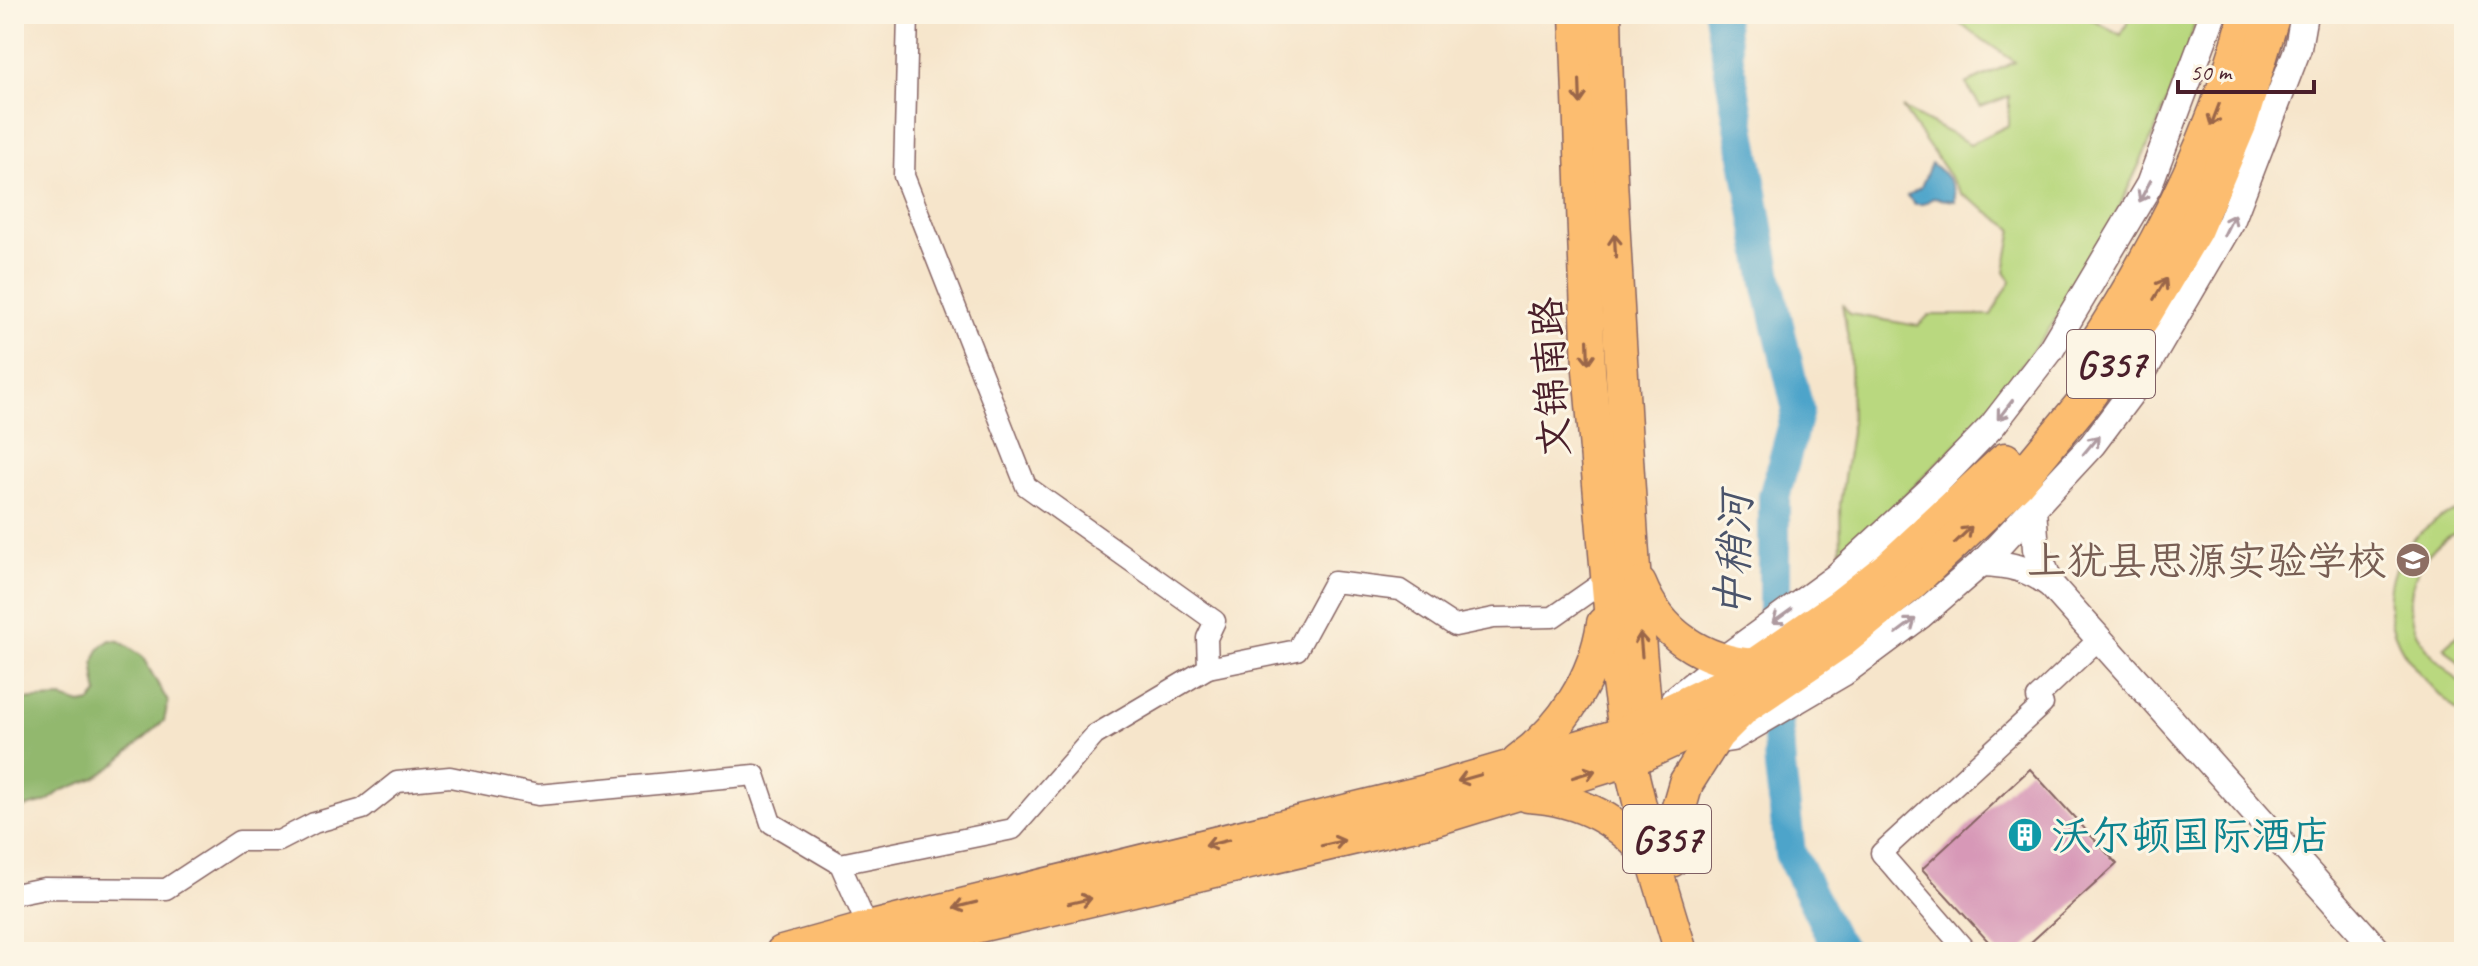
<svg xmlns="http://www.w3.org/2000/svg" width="2478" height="966" viewBox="0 0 2478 966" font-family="Caveat,'LXGW WenKai TC',sans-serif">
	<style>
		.green { fill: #b9d87f; stroke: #827c55; stroke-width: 2 }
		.forest { fill: #92b86e; stroke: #6e6c4c; stroke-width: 2 }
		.water { fill: #4da4ca; stroke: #4c627a; stroke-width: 2 }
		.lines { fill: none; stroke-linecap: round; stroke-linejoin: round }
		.river { stroke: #4da4ca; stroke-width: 32 }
		.building { fill: #d798b7 }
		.minor-casing { stroke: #866463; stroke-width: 23 }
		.tertiary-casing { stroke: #866463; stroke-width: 29 }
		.primary-casing { stroke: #866463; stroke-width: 35 }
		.trunk-casing { stroke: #866463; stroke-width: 37 }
		.minor { stroke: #fff; stroke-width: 20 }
		.tertiary { stroke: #fff; stroke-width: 26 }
		.primary { stroke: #fcbd6f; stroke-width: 32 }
		.trunk { stroke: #fcbd6f; stroke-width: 34 }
		.oneway { stroke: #9a664a }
		.oneway2 { stroke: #ae9aa0 }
		.labels { text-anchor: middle; stroke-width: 6; stroke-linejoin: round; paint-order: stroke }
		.shield { fill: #fcf5e5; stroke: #7f5f63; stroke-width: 2 }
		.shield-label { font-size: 38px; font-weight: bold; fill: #4a1f2b }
		.street-label { font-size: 40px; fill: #4a1f2b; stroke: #fcf5e5 }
		.education-label { font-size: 40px; fill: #785e54; stroke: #fcf5e5; text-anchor: end }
		.culture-label { font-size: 40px; fill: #0d838f; stroke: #fcf5e5; text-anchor: start }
		.water-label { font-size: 42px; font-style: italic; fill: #4b546b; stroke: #fcf5e5 }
	</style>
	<rect width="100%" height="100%" fill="#fcf5e5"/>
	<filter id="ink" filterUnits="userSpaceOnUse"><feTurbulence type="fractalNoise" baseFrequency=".0125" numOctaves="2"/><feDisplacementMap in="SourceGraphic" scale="16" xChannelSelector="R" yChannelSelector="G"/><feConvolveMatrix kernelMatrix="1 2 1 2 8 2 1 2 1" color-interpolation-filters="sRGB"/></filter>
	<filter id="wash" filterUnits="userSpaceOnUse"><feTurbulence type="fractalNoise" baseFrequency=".006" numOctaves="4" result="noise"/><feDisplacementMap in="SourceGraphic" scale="32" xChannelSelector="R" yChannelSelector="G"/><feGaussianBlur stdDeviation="1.8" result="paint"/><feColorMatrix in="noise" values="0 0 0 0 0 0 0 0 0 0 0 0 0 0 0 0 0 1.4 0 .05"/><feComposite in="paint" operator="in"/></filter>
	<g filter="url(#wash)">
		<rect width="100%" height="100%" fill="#f6e5cb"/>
		<g class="green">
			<polygon points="1959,14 2081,14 2121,35 2132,14 2197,14 2189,45 2158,124 2111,225 2052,325 1974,427 1889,511 1841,553 1840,504 1851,432 1850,349 1842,304 1850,314 1918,326 1929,315 1991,315 2011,281 2005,271 2013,229 1962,194 1902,108 1970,144 2009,125 2009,96 1981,107 1966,84 2015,62 1953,19"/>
			<path d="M2464 508V529C2421 545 2397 593 2419 636 2429 655 2449 671 2464 687V719C2443 696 2413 672 2399 644 2370 586 2405 526 2464 508Z"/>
			<polygon points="2464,629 2464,669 2444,647"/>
		</g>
		<path class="forest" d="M110 640 119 641 142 656 168 702 164 721 112 767 95 778 61 791 46 802 14 810V700L62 698 81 704 91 702 98 694C94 672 88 653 110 640Z"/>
		<path class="water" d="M1931 163C1944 173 1956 183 1955 201L1933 198 1923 204H1915L1907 196 1921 187Z"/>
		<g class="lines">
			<polyline class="river" points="1720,14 1768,283 1798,410 1774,497 1774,672 1780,767 1790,853 1832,937 1844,952"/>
		</g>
		<g id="blocks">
			<polygon class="building" points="2030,769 2117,864 2020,952 1998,952 1922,869"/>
		</g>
	</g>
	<g filter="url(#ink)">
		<use href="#blocks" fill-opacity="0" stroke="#866463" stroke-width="2"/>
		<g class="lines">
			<g class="minor-casing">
				<g id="minor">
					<polyline points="908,14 904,176 1026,486 1215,621 1207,638 1208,668 1297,650 1334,582 1400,590 1455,626 1494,618 1553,617 1606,580"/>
					<polyline points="840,864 1013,829 1095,735 1208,668"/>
					<polyline points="14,894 44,888 166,889 239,841 279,841 314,823 363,809 397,782 450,777 538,795 755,775 771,823 840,864 868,928"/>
					<polyline points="1967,952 1881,853 2043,704 2037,698 2099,639"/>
				</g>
			</g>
			<g class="tertiary-casing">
				<g id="tertiary">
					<polyline points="2033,509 2036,549 2051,585"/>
					<path d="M1981 563C2008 564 2029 568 2051 585L2379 952"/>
					<polyline points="1674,700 1728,656 1836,577 1929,491 1992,426 2050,351 2149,185 2213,14"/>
					<polyline points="1713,741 1732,738 1843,673 1921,615 1986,559 2092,445 2131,393 2231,222 2298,48 2304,14"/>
				</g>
			</g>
			<g class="primary-casing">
				<g id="primary">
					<polyline points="1576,14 1589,370 1614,655 1629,760 1654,863 1681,952"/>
					<path d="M1605 14C1608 152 1617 289 1625 427 1632 534 1637 642 1650 748"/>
					<path d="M1640 584C1660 634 1702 661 1754 665"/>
					<path d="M1518 760C1563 728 1595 677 1603 623"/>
					<path d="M1528 796C1579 799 1621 820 1652 861"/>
					<polyline points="782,952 868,928 1426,791 1625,733"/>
					<polyline points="868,952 1433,820 1629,760"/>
				</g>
			</g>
			<g class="trunk-casing">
				<g id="trunk">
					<path d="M2088 356C2158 250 2215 138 2247 14"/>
					<polyline points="1625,733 1729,683 1839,607 1891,566 2005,460"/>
					<polyline points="1629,760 1729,714"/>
					<polyline points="1671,860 1675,821 1686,783 1717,734 1744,707 1841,641 1908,586 2017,483 2084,402 2144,315 2195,229 2239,125 2273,14"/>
				</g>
			</g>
			<use href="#minor" class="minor"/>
			<use href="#tertiary" class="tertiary"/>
			<use href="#primary" class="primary"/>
			<use href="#trunk" class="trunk"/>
		</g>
		<defs><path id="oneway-shaft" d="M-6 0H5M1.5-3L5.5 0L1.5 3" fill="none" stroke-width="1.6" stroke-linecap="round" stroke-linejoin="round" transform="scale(2)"/></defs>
		<g class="oneway">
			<use href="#oneway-shaft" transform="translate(1580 92) rotate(88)"/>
			<use href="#oneway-shaft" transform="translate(2215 115) rotate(111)"/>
			<use href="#oneway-shaft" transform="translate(1615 246) rotate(-93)"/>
			<use href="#oneway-shaft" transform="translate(2160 289) rotate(-59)"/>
			<use href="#oneway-shaft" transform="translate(1588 352) rotate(88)"/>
			<use href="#oneway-shaft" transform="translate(1963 535) rotate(-44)"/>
			<use href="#oneway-shaft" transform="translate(1641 645) rotate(-95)"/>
			<use href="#oneway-shaft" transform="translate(1584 774) rotate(-17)"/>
			<use href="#oneway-shaft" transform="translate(1469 778) rotate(164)"/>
			<use href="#oneway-shaft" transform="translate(1217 843) rotate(166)"/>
			<use href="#oneway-shaft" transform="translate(1333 843) rotate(-13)"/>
			<use href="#oneway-shaft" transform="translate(1080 901) rotate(-13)"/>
			<use href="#oneway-shaft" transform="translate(965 905) rotate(166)"/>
		</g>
		<g class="oneway2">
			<use href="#oneway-shaft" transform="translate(2145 191) rotate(118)"/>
			<use href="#oneway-shaft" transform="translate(2229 225) rotate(-64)"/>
			<use href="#oneway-shaft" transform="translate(2005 410) rotate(128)"/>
			<use href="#oneway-shaft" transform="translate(2091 445) rotate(-50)"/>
			<use href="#oneway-shaft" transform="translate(1782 616) rotate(144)"/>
			<use href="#oneway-shaft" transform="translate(1906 626) rotate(-37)"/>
		</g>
	</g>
	<defs>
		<g id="school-disc" transform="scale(1.8)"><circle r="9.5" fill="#8d6e63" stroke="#fcf5e5"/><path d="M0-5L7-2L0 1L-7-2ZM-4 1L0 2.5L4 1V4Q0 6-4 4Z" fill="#fff"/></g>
		<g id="building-disc" transform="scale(1.8)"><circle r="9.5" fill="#0f9aa8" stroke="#fcf5e5"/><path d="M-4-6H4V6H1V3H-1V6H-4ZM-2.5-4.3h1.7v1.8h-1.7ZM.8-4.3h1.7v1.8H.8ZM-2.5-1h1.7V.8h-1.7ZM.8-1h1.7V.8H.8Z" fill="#fff"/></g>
	</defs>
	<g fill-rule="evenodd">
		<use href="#school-disc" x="2413" y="560"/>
		<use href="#building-disc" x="2025" y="835"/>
	</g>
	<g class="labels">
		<g class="shield">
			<rect x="2067" y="330" width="88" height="68" rx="6"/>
			<rect x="1623" y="805" width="88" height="68" rx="6"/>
		</g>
		<g class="shield-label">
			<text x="2111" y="377">G357</text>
			<text x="1667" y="852">G357</text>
		</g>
		<g class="street-label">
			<text transform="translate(1550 377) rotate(-93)" y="14">文锦南路</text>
		</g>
		<g class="education-label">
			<text x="2387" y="574">上犹县思源实验学校</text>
		</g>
		<g class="culture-label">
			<text x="2051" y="849">沃尔顿国际酒店</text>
		</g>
		<g class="water-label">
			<text transform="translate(1733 555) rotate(-88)" y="15">中稍河</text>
		</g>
	</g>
	<rect width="2478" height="966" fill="none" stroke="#fcf5e5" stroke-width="48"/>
	<path d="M2178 80v12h136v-12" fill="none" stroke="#4a1f2b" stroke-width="4"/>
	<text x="2190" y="80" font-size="24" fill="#4a1f2b" stroke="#fcf5e5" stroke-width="6" paint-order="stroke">50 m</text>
</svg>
